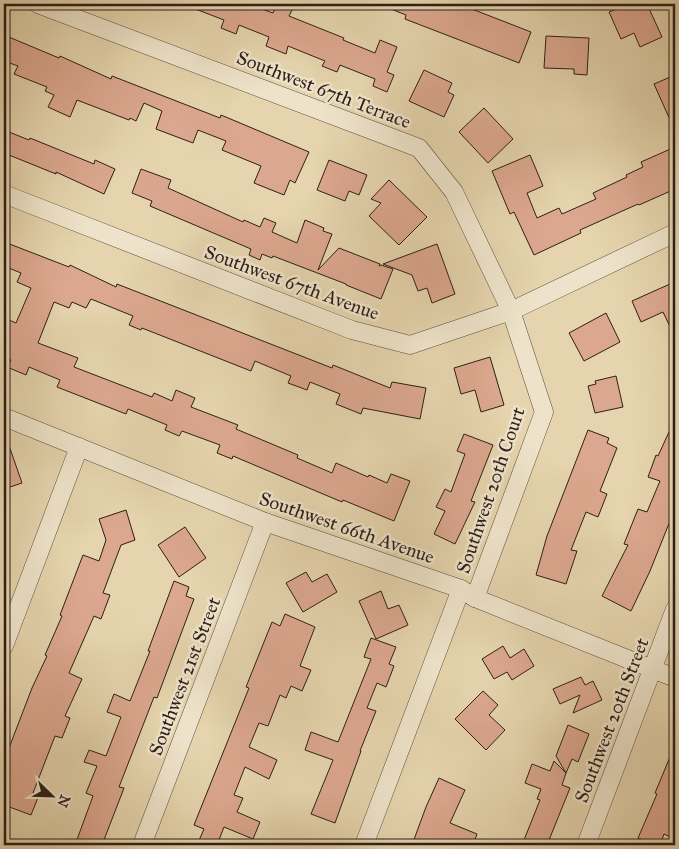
<svg xmlns="http://www.w3.org/2000/svg" width="679" height="849" viewBox="0 0 679 849" font-family="'IM FELL Great Primer',serif">
	<style>
		.building { fill: #dba78e; stroke: #2d1f18 }
		.lines { fill: none; stroke-linecap: round; stroke-linejoin: round }
		.street-casing { stroke: #5b4c3d; stroke-width: 19 }
		.street { stroke: #eee3ca; stroke-width: 18 }
		.labels { text-anchor: middle; stroke-width: 5; stroke-linejoin: round; paint-order: stroke }
		.street-label { font-size: 19px; fill: #2d1f18; stroke: #eee3ca }
	</style>
	<rect width="100%" height="100%" fill="#e5d4ad"/>
	<filter id="stains"><feTurbulence type="fractalNoise" baseFrequency=".004" numOctaves="4"/><feColorMatrix values="0 0 0 0 .2 0 0 0 0 .09 0 0 0 0 .02 0 0 0 .5 -.17"/></filter>
	<radialGradient id="worn" r=".72"><stop offset=".6" stop-color="#630" stop-opacity="0"/><stop offset="1" stop-color="#630" stop-opacity=".3"/></radialGradient>
	<g class="building">
		<polygon points="185,4 248,4 273,13 277,4 292,10 289,16 344,38 343,40 375,53 380,40 397,47 387,72 394,75 387,92 373,86 375,79 340,65 337,72 322,66 325,61 288,46 286,54 266,46 269,37 239,25 236,34 221,28 224,20 185,5"/>
		<polygon points="381,4 459,4 531,32 519,63 405,19 406,15 381,5"/>
		<polygon points="628,4 647,4 662,37 640,47 634,33 621,39 609,12"/>
		<polygon points="4,35 59,58 60,56 111,79 112,76 220,118 221,115 309,152 295,183 290,180 284,195 254,183 261,166 222,150 226,141 198,130 193,143 156,129 162,111 144,103 136,121 130,118 129,120 77,100 70,117 48,107 54,95 45,91 47,87 14,74 18,66 4,61"/>
		<polygon points="546,36 589,38 587,75 574,74 574,69 544,68"/>
		<polygon points="424,70 452,83 448,92 454,95 444,117 409,101"/>
		<polygon points="675,75 675,131 654,84"/>
		<polygon points="484,108 513,139 488,163 459,132"/>
		<polygon points="4,130 29,140 30,138 94,164 95,160 115,169 104,194 56,172 56,174 4,153"/>
		<polygon points="675,147 675,189 639,205 638,204 580,230 581,233 534,255 514,212 510,214 492,171 530,155 543,186 527,193 537,218 559,208 562,214 596,199 593,193 627,177 626,175 643,167 641,162"/>
		<polygon points="329,160 367,175 359,195 349,191 345,201 317,190"/>
		<polygon points="141,169 171,180 168,188 243,222 244,220 260,227 264,218 276,223 272,232 297,243 305,220 324,228 323,231 332,234 318,270 339,248 380,264 379,266 381,265 393,269 381,299 346,285 346,284 273,256 272,258 262,254 260,260 249,255 251,249 150,206 152,201 132,193"/>
		<polygon points="389,180 427,217 399,245 369,216 381,203 371,199"/>
		<polygon points="7,243 69,267 70,265 116,287 117,284 332,368 333,365 390,388 392,382 426,388 420,419 363,408 361,414 336,404 340,394 310,382 307,390 288,383 291,376 255,361 251,371 142,328 141,330 129,325 133,316 91,299 86,308 72,302 69,308 54,302 38,343 78,358 74,367 152,397 154,393 172,401 176,390 195,398 191,407 238,425 236,429 298,455 297,458 332,473 336,463 368,477 369,475 387,483 391,474 410,481 394,521 343,500 342,502 233,456 232,459 217,453 220,445 182,431 179,436 165,430 167,425 128,409 126,414 57,387 60,380 29,367 26,375 7,367 11,360 4,357 4,334 9,320 16,323 31,288 17,282 21,273 4,266 4,252"/>
		<polygon points="437,244 455,294 432,303 427,288 418,291 412,275 383,264"/>
		<polygon points="670,284 675,295 675,337 663,312 641,322 632,301"/>
		<polygon points="606,313 620,342 584,361 569,333"/>
		<polygon points="490,357 504,405 481,412 475,390 461,394 454,368"/>
		<polygon points="616,376 623,407 595,413 588,386 596,384 595,381"/>
		<polygon points="675,419 675,505 669,521 670,521 650,571 631,611 602,596 628,545 624,544 638,509 647,512 660,481 648,477 656,455 658,456"/>
		<polygon points="588,430 609,438 607,443 617,448 600,491 607,494 598,517 586,512 571,550 577,551 566,584 536,575 547,536"/>
		<polygon points="464,434 493,445 471,501 475,502 455,544 434,534 445,511 436,507 445,489 451,492 465,454 457,451"/>
		<polygon points="4,437 6,437 22,483 4,489"/>
		<polygon points="126,510 135,540 121,545 103,593 110,595 101,619 94,616 69,673 82,679 65,716 70,718 62,738 55,736 33,793 39,795 31,815 4,805 4,761 32,688 47,656 45,655 62,616 60,615 83,555 99,561 106,540 99,519"/>
		<polygon points="185,527 206,558 179,577 158,545"/>
		<polygon points="306,572 312,582 327,574 337,592 303,612 286,583"/>
		<polygon points="174,581 189,587 186,596 194,599 157,698 154,697 119,787 124,788 102,845 75,845 93,796 86,793 97,766 84,762 89,750 106,756 121,717 107,712 114,694 130,701 150,651 148,651"/>
		<polygon points="381,591 388,609 399,605 408,625 376,639 359,601"/>
		<polygon points="285,614 315,627 300,666 311,670 302,691 291,686 286,698 280,695 268,726 259,723 249,747 277,760 269,779 245,767 234,795 243,798 237,812 260,822 253,839 224,827 217,845 197,845 204,829 194,825 249,688 246,687 272,622 280,626"/>
		<polygon points="371,638 396,647 389,664 394,666 386,687 377,683 367,708 376,711 360,751 361,751 335,823 311,814 333,760 305,750 311,732 338,742 371,659 364,657"/>
		<polygon points="503,646 510,658 524,649 534,666 512,680 507,672 494,679 482,659"/>
		<polygon points="581,677 585,685 593,681 602,700 573,713 580,695 560,704 553,689"/>
		<polygon points="483,691 498,705 489,715 505,730 486,750 455,719"/>
		<polygon points="568,725 589,734 578,762 572,759 566,773 556,756"/>
		<polygon points="675,745 675,839 664,834 660,845 655,845 638,838 657,794 655,793"/>
		<polygon points="554,761 566,773 562,785 570,788 547,845 522,845 540,800 537,799 541,789 525,783 532,764 550,771"/>
		<polygon points="439,778 465,790 450,823 477,834 473,845 412,845 426,807"/>
	</g>
	<g class="lines">
		<g class="street-casing">
			<g id="street">
				<polyline points="38,4 419,148 454,192 511,311 544,412 475,598"/>
				<polyline points="4,194 352,330 410,345 511,311 675,233"/>
				<polyline points="4,417 265,522 461,589 475,598 675,678"/>
				<polyline points="4,646 79,447"/>
				<polyline points="142,845 265,522"/>
				<polyline points="364,845 461,589"/>
				<polyline points="586,845 675,609"/>
			</g>
		</g>
		<use href="#street" class="street"/>
	</g>
	<g class="labels">
		<g class="street-label">
			<text transform="translate(324 89) rotate(21)" y="7">Southwest 67th Terrace</text>
			<text transform="translate(292 282) rotate(20)" y="7">Southwest 67th Avenue</text>
			<text transform="translate(490 490) rotate(-71)" y="7">Southwest 20th Court</text>
			<text transform="translate(347 527) rotate(19)" y="7">Southwest 66th Avenue</text>
			<text transform="translate(184 676) rotate(-69)" y="7">Southwest 21st Street</text>
			<text transform="translate(611 720) rotate(-69)" y="7">Southwest 20th Street</text>
		</g>
	</g>
	<rect width="679" height="849" fill="none" stroke="#e5d4ad" stroke-width="20"/>
	<rect x="5" y="5" width="669" height="839" fill="none" stroke="#2d1f18" stroke-width="2.5"/>
	<rect x="10" y="10" width="659" height="829" fill="none" stroke="#2d1f18"/>
	<g transform="translate(52 796) rotate(113)" stroke="#eee3ca" stroke-width="4" paint-order="stroke">
	<path d="M0-4L9 19L0 12L-9 19Z" fill="#2d1f18"/>
	<text y="-8" font-size="14" font-weight="bold" text-anchor="middle" fill="#2d1f18">N</text>
	</g>
	<rect width="100%" height="100%" filter="url(#stains)"/>
	<rect width="100%" height="100%" fill="url(#worn)"/>
</svg>
